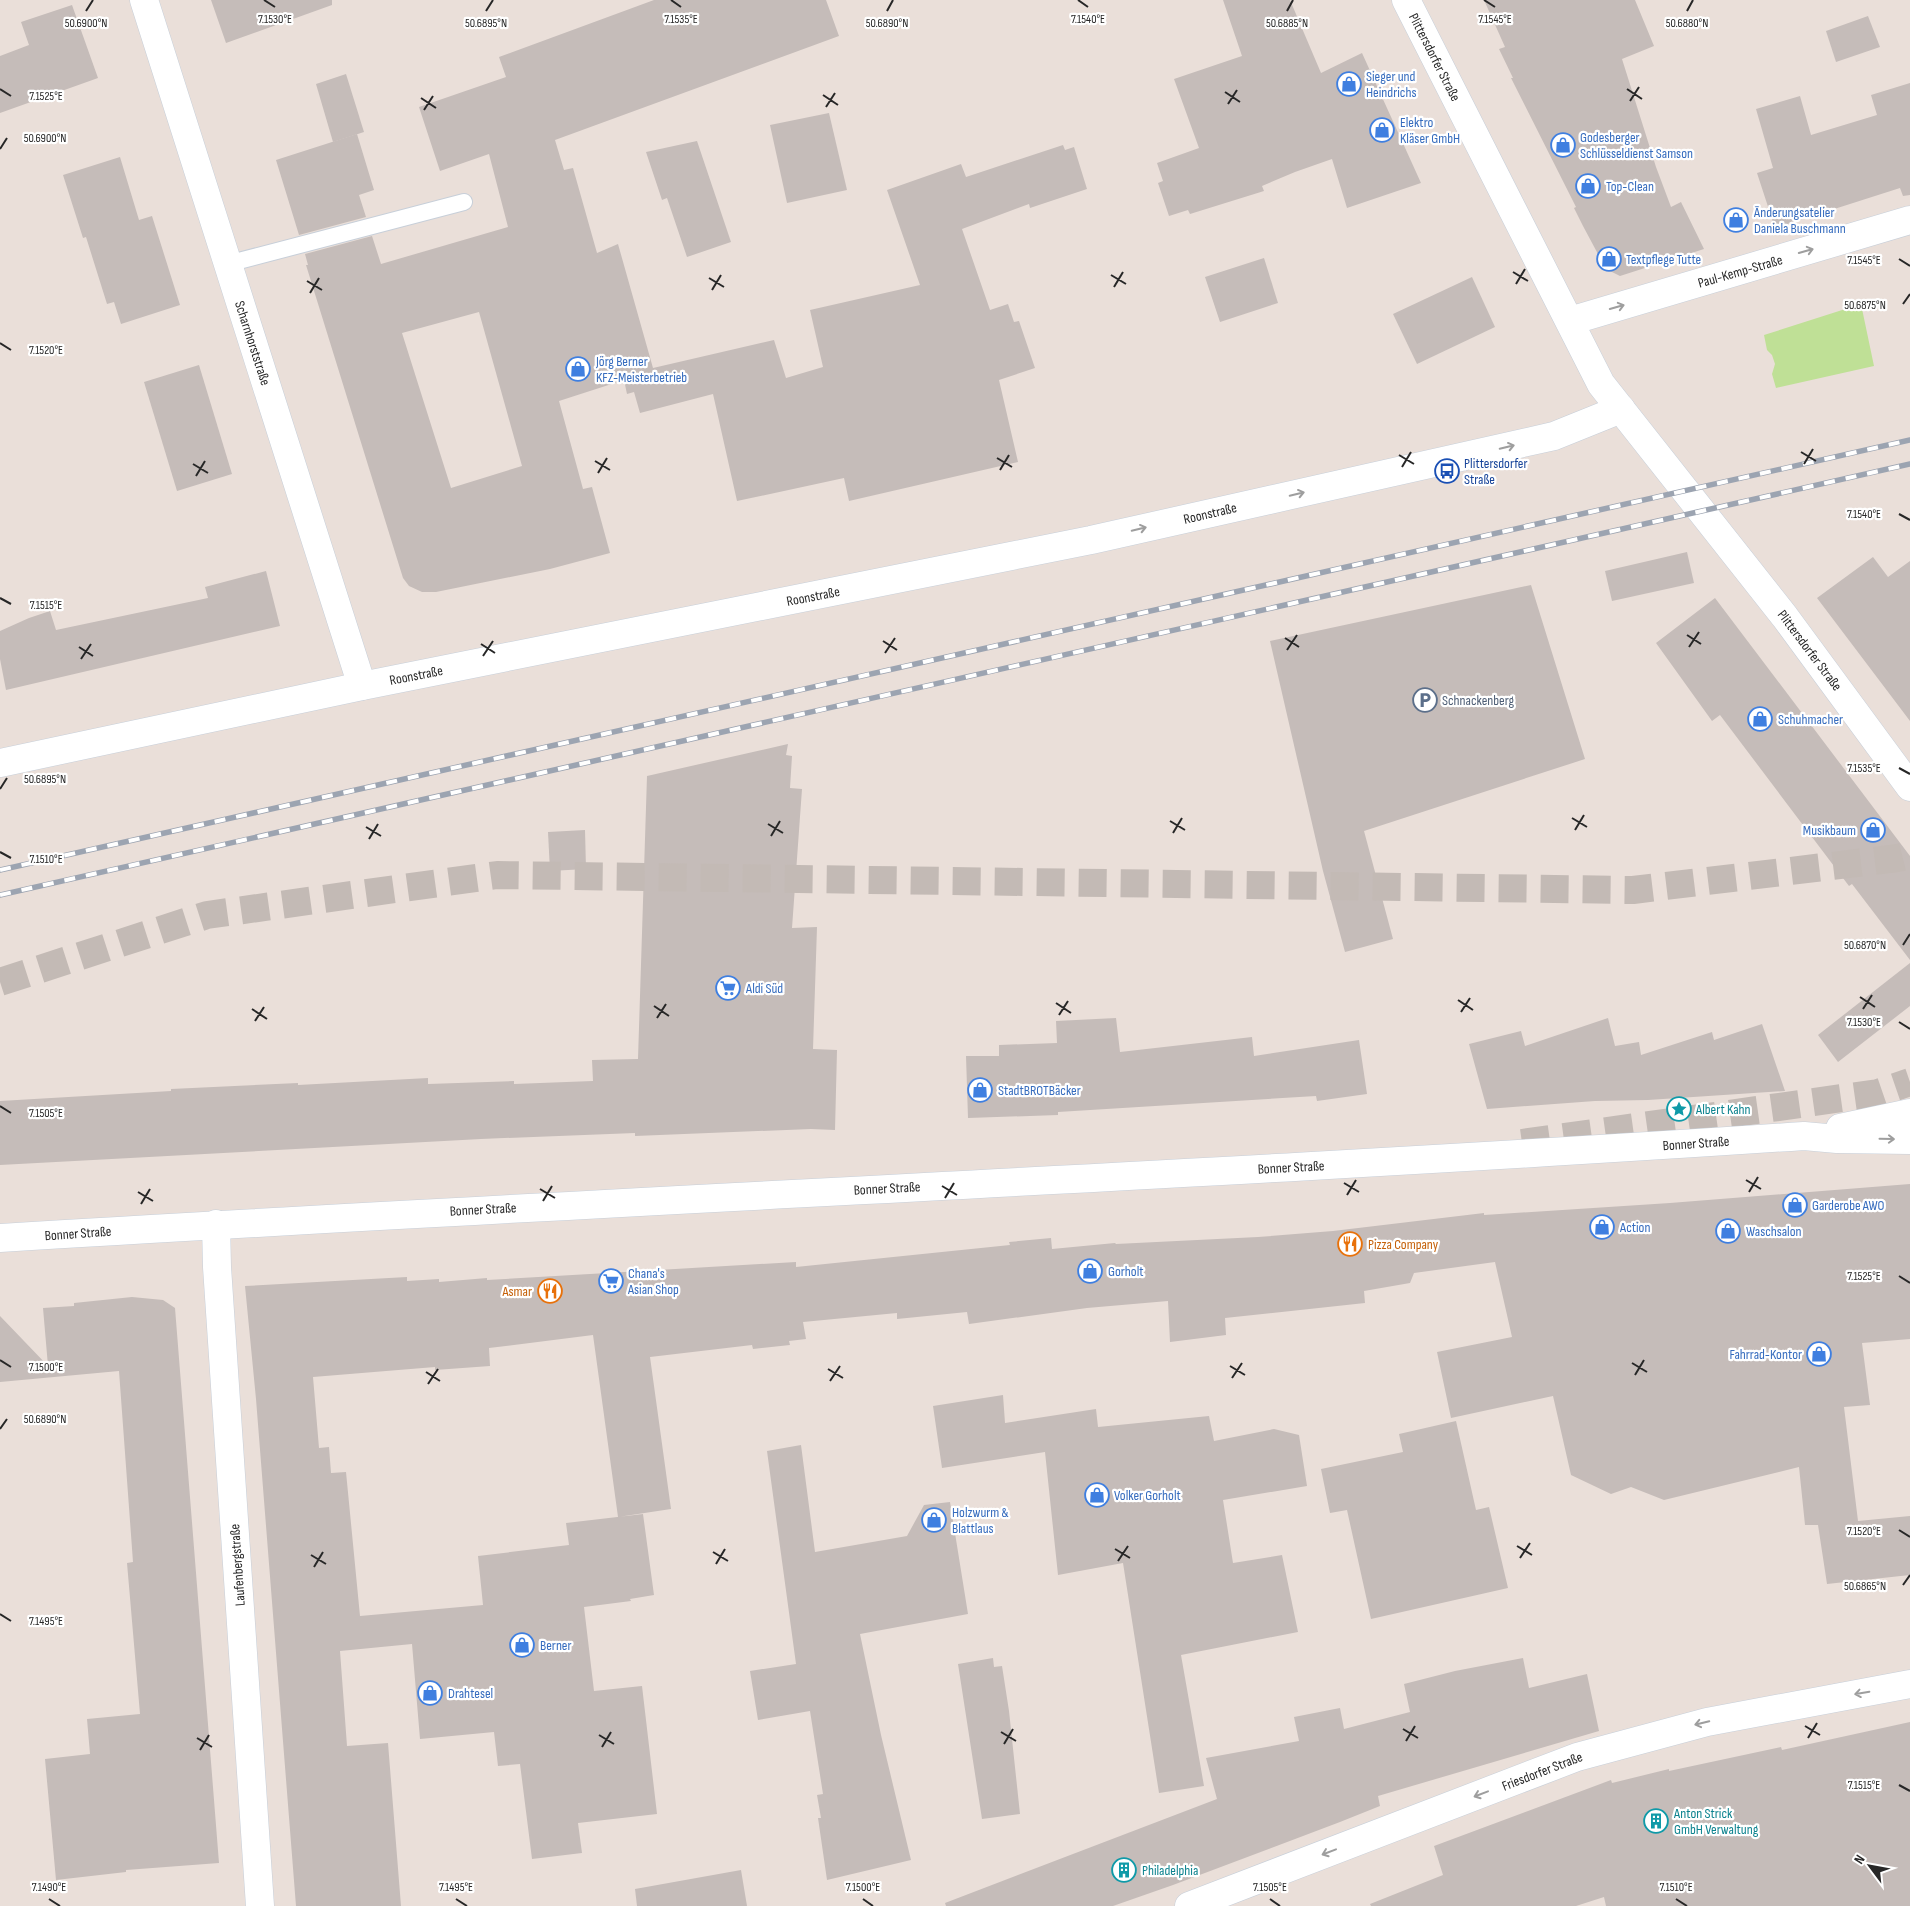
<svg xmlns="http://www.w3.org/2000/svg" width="1910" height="1906" viewBox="0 0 1910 1906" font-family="'Sofia Sans Condensed',sans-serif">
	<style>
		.grass { fill: #bfe096 }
		.building { fill: #c5bcb9; fill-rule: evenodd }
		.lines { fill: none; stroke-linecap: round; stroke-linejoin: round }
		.primary-tunnel { stroke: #c3bab5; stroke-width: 28; stroke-dasharray: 28 14; stroke-linecap: butt }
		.lane-casing { stroke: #c7cfd9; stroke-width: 18 }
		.street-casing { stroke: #c7cfd9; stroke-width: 29 }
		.secondary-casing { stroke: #c7cfd9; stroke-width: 29 }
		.lane { stroke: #fff; stroke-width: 16 }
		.street { stroke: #fff; stroke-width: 28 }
		.secondary { stroke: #fff; stroke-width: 28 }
		.rail-casing { stroke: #9ca4b1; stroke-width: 5.5 }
		.rail { stroke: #fff; stroke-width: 4; stroke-dasharray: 11; stroke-linecap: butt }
		.oneway { stroke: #9e9e9e }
		.ticks { fill: none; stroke: #272727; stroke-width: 2 }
		.labels { text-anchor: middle; stroke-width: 4.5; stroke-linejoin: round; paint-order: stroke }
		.street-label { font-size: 14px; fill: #272727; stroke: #fff }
		.shop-label { font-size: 14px; fill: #366cbe; stroke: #fff; text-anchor: start }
		.transit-label { font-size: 14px; fill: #164399; stroke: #fff; text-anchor: start }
		.service-label { font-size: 14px; fill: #4e5e75; stroke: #fff; text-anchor: start }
		.culture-label { font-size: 14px; fill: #0d838f; stroke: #fff; text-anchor: start }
		.food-label { font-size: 14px; fill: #c56008; stroke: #fff; text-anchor: start }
		.ticks-label { font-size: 12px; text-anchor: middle; fill: #272727; stroke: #fff; stroke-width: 4.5; stroke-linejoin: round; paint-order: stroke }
	</style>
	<rect width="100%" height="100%" fill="#eadfd9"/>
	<polygon class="grass" points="1861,304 1874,366 1776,388 1772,374 1775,364 1772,355 1767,350 1764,335"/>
	<g class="building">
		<polygon points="211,0 332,0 332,5 226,43"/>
		<path d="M654 0H826L839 36 555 140 564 170 573 168 597 253 618 244 653 368 774 340 786 378 823 367 810 310 920 285 887 190 961 164 966 177 1063 145 1065 150 1074 147 1087 189 1030 208 1029 204 962 229 990 310 1008 304 1014 322 1019 321 1035 368 999 380 1018 462 849 501 844 478 737 501 713 394 640 413 634 392 627 394 624 380 559 401 583 489 592 487 610 553 550 569 436 592H422L409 586 403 578 306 265H308L305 254 372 236 381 264 508 227 489 154 440 171 419 107 506 77 499 57ZM479 312 522 466 451 488 402 333Z"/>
		<polygon points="1223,0 1290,0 1321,73 1362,53 1421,183 1347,208 1332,159 1295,172 1262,186 1264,191 1190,214 1188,210 1169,216 1158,183 1163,181 1157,163 1199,148 1174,79 1242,56"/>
		<polygon points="1484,0 1635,0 1654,46 1622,59 1656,167 1671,207 1681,202 1704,249 1620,276 1606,269 1583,226 1574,208 1576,207 1511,78 1513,78 1499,49 1505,47"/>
		<polygon points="72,5 98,78 0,113 0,56 29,45 21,22"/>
		<polygon points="1868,16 1880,47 1836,62 1826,31"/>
		<polygon points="346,74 364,132 333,142 316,84"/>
		<polygon points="1910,83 1910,195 1903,196 1900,188 1775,228 1757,173 1773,168 1756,109 1800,96 1811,135 1877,115 1871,95"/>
		<polygon points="829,113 847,190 787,203 770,125"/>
		<polygon points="357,134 374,190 359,195 366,217 299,235 276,160"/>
		<polygon points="697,141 731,242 687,257 667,198 662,200 646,152"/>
		<polygon points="120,157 139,220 152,216 180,305 121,324 114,302 107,304 86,237 83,238 63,175"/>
		<polygon points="1264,258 1278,303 1220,322 1205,277"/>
		<polygon points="1472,277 1495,327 1417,364 1393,314"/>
		<polygon points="199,365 232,474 177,491 144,382"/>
		<polygon points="1687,552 1694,583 1612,601 1605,571"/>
		<polygon points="1873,557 1888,577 1910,561 1910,721 1817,598"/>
		<polygon points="266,571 280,626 6,690 0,659 0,631 29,618 50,611 56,630 208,598 205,587"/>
		<polygon points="1531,585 1585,759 1364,831 1393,939 1345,952 1323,871 1270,641"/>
		<polygon points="1715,598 1910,856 1910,960 1852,884 1849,886 1720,715 1712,721 1656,643"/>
		<polygon points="788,744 786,755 792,756 790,788 802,789 792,928 817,927 813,1049 837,1050 835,1130 811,1129 635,1136 635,1133 481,1139 0,1165 0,1101 171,1091 171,1089 298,1083 298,1085 428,1078 428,1084 514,1081 514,1084 593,1081 592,1060 638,1059 647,776"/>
		<polygon points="585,830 586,869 550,871 548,832"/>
		<polygon points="1910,963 1910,1006 1838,1062 1818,1035"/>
		<polygon points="1116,1018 1120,1052 1252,1037 1254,1056 1359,1040 1367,1094 1317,1101 1316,1096 1058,1112 1058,1115 968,1118 966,1056 999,1056 999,1045 1057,1043 1056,1021"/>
		<polygon points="1608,1018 1615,1046 1639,1042 1641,1055 1712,1032 1714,1040 1762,1024 1785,1091 1648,1100 1595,1101 1487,1109 1469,1044 1521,1031 1525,1046"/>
		<polygon points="1910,1184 1910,1339 1862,1343 1870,1405 1844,1407 1858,1521 1910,1516 1910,1575 1827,1584 1818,1525 1805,1525 1799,1467 1664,1500 1631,1487 1611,1494 1571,1475 1553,1396 1451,1418 1437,1352 1512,1337 1495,1262 1414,1273 1410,1283 1364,1291 1365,1303 1225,1318 1226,1335 1170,1342 1168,1301 1087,1308 969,1324 967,1312 897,1319 897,1313 803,1322 806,1339 789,1341 790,1345 753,1349 752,1345 650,1357 671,1509 618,1517 593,1335 489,1348 490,1366 435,1370 435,1367 313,1377 319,1448 329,1447 331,1473 346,1472 360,1616 483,1605 478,1556 569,1545 566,1523 643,1514 654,1595 630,1599 631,1601 584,1607 594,1691 642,1686 657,1814 578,1823 582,1853 532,1859 520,1764 498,1766 494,1732 420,1739 412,1644 340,1651 347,1746 388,1743 401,1906 296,1906 256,1399 245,1286 407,1277 407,1281 439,1279 439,1282 487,1278 487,1280 796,1262 796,1267 1010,1245 1009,1242 1051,1238 1052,1249 1115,1243 1116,1244 1258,1237 1333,1231 1484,1213 1484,1215 1670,1203"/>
		<polygon points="132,1297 163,1300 175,1308 219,1863 126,1870 126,1872 56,1880 45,1759 90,1754 87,1719 140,1714 127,1563 133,1562 119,1371 0,1382 0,1316 48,1366 43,1308 74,1306 74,1303"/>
		<polygon points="1003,1395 1005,1423 1096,1409 1098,1427 1209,1416 1214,1441 1274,1429 1299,1435 1307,1486 1223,1500 1233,1563 1282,1555 1298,1632 1181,1655 1204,1786 1159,1793 1123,1563 1058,1575 1045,1452 942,1468 933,1406"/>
		<polygon points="1456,1421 1476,1510 1489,1507 1508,1588 1371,1619 1347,1510 1330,1513 1321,1469 1403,1452 1399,1434"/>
		<polygon points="801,1445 815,1552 907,1536 924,1505 950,1502 968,1614 860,1634 881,1735 911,1860 827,1880 818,1818 821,1818 817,1795 823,1794 810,1711 758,1720 750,1671 796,1664 767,1451"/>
		<polygon points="993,1658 994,1667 1002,1666 1009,1711 1020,1814 982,1819 958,1664"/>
		<polygon points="1523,1658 1529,1688 1587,1674 1599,1731 1378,1796 1380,1806 1340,1822 1173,1885 1113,1906 946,1906 945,1903 1217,1799 1206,1758 1299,1741 1294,1717 1340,1708 1344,1729 1410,1712 1404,1684 1455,1671"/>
		<polygon points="1910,1722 1910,1906 1606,1906 1604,1897 1576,1906 1371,1906 1370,1904 1443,1875 1434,1846 1611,1780 1612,1783 1669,1769 1669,1771 1781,1747 1782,1750"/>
		<polygon points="741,1870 747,1906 637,1906 635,1889"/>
	</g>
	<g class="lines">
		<g class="primary-tunnel">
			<polyline points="0,982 207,915 497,875 1633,890 1898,858 1910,855"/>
			<polyline points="1522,1143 1878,1093 1910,1082"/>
		</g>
		<g class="lane-casing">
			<polyline id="lane" points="227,264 464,202"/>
		</g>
		<g class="street-casing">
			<g id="street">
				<polyline points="144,0 362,686"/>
				<polyline points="1406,0 1601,384 1785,617 1910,787"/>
				<polyline points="1570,321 1910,220"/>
				<polyline points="0,763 362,686 1091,540 1554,436 1621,409"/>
				<polyline points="216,1224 217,1267 260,1906"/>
			</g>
		</g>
		<g class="secondary-casing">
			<g id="secondary">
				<polyline points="1840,1128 1910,1113"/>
				<path d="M0 1238C601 1201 1203 1176 1804 1136L1837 1139 1910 1140"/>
				<polyline points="1189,1906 1577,1757 1707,1722 1910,1684"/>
			</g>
		</g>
		<use href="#lane" class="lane"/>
		<use href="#street" class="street"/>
		<use href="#secondary" class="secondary"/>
		<g class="rail-casing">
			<g id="rail">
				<polyline points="0,870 1910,440"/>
				<polyline points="0,895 1910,464"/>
			</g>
		</g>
		<use href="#rail" class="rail"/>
	</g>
	<defs><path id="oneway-shaft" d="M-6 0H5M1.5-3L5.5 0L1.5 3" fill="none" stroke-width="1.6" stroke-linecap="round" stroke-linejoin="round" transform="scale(1.25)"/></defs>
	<g class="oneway">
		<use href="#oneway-shaft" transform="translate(1806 251) rotate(-16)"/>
		<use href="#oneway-shaft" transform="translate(1617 307) rotate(-16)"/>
		<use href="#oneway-shaft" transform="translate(1507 447) rotate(-13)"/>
		<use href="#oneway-shaft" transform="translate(1297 494) rotate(-13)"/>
		<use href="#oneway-shaft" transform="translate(1139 529) rotate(-13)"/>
		<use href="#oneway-shaft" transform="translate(1887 1139) rotate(1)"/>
		<use href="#oneway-shaft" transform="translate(1862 1693) rotate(170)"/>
		<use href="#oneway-shaft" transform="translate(1702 1723) rotate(166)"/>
		<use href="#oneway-shaft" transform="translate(1481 1794) rotate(159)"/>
		<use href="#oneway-shaft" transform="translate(1329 1852) rotate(159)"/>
	</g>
	<path class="ticks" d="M264 0 275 7M671 0 681 7M1078 0 1088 7M1484 0 1495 7M86 11 93 0M486 11 493 0M887 11 893 0M1287 11 1293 0M1687 11 1693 0M0 89 11 96M1627 89 1642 99M1225 92 1240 102M823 95 838 105M421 98 436 108M1630 101 1639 87M1228 104 1237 90M826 107 835 93M424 110 433 96M0 149 7 138M1899 259 1910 266M1513 272 1528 281M1111 275 1126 284M709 278 724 287M307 281 322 290M1516 284 1525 269M1114 287 1123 272M712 290 721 275M310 293 319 278M1903 304 1910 294M0 343 11 350M1801 452 1816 461M1399 455 1414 464M997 458 1012 467M595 461 610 470M193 464 208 473M1804 464 1813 449M1402 467 1411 452M1000 470 1009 455M598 473 607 458M196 476 205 461M1899 514 1910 520M0 598 11 604M1687 635 1701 644M1285 638 1299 647M883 641 897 650M481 644 495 653M79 647 93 656M1689 647 1699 632M1287 650 1297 635M885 653 895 638M483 656 493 641M81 659 91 644M1899 768 1910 774M0 789 7 778M1572 818 1587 827M1170 821 1185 830M768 824 783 833M366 827 381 836M1575 830 1584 815M1173 833 1182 818M771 836 780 821M369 839 378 824M0 852 11 858M1903 945 1910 934M1860 997 1875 1007M1458 1000 1473 1010M1056 1003 1071 1013M654 1006 669 1016M252 1009 267 1019M1863 1009 1872 995M1461 1012 1470 998M1059 1015 1068 1001M657 1018 666 1004M255 1021 264 1007M1899 1022 1910 1029M0 1106 11 1113M1746 1180 1761 1189M1344 1183 1359 1192M942 1186 957 1195M540 1189 555 1198M138 1192 153 1201M1749 1192 1758 1177M1347 1195 1356 1180M945 1198 954 1183M543 1201 552 1186M141 1204 150 1189M1899 1276 1910 1283M0 1360 11 1367M1632 1363 1647 1372M1230 1366 1245 1375M828 1369 843 1378M426 1372 440 1381M1635 1375 1644 1360M1232 1378 1242 1363M830 1381 840 1366M428 1384 438 1369M0 1429 7 1419M1899 1530 1910 1537M1517 1546 1532 1555M1115 1549 1130 1558M713 1552 728 1561M311 1555 326 1564M1520 1558 1530 1543M1118 1561 1128 1546M716 1564 725 1549M314 1567 323 1552M1903 1585 1910 1575M0 1614 11 1621M1805 1726 1820 1735M1403 1729 1418 1738M1001 1732 1016 1741M599 1735 614 1744M197 1738 212 1747M1808 1738 1817 1723M1406 1741 1415 1726M1004 1744 1013 1729M602 1747 611 1732M200 1750 209 1735M1899 1785 1910 1791M49 1899 60 1906M456 1899 467 1906M863 1899 873 1906M1270 1899 1280 1906M1676 1899 1687 1906"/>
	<defs>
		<g id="shop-ring" transform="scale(1.25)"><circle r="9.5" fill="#fff" stroke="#3f7fe0" stroke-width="1.5"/><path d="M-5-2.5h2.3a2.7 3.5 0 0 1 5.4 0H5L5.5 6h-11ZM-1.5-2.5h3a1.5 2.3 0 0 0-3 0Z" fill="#3f7fe0"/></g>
		<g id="bus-ring" transform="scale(1.25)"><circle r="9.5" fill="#fff" stroke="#1a4fb4" stroke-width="1.5"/><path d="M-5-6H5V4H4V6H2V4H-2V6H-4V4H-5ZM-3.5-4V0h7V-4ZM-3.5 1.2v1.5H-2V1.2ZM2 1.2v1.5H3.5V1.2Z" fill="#1a4fb4"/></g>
		<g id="parking-ring" transform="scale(1.25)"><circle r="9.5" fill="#fff" stroke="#5c6f8a" stroke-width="1.5"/><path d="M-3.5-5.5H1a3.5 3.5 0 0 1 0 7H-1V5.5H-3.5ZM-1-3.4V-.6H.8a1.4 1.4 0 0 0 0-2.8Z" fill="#5c6f8a"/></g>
		<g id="supermarket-ring" transform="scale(1.25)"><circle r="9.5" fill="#fff" stroke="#3f7fe0" stroke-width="1.5"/><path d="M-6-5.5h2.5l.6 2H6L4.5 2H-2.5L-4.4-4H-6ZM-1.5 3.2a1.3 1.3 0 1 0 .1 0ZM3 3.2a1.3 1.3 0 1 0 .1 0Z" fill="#3f7fe0"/></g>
		<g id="sight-ring" transform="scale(1.25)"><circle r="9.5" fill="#fff" stroke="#0f9aa8" stroke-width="1.5"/><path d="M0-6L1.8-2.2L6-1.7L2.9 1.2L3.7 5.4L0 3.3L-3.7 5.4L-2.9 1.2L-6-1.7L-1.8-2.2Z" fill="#0f9aa8"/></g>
		<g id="restaurant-ring" transform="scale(1.25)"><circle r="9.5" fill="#fff" stroke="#e8710a" stroke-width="1.5"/><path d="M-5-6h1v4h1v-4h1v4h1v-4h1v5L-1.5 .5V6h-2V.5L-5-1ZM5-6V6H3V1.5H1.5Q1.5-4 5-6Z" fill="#e8710a"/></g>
		<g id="building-ring" transform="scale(1.25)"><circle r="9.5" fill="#fff" stroke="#0f9aa8" stroke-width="1.5"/><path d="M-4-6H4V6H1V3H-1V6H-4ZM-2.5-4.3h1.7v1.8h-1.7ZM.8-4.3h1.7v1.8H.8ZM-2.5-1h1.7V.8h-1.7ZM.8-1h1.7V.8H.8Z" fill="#0f9aa8"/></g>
	</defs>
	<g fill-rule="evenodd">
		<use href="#shop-ring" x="1349" y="84"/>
		<use href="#shop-ring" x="1382" y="130"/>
		<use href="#shop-ring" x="1563" y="145"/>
		<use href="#shop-ring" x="1588" y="186"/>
		<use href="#shop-ring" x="1736" y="220"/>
		<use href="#shop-ring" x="1609" y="259"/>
		<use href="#shop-ring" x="578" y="369"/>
		<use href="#bus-ring" x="1447" y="471"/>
		<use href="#parking-ring" x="1425" y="700"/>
		<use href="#shop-ring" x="1760" y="719"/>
		<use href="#shop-ring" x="1873" y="830"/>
		<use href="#supermarket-ring" x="728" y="988"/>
		<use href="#shop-ring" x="980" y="1090"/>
		<use href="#sight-ring" x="1679" y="1109"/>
		<use href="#shop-ring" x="1795" y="1205"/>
		<use href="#shop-ring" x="1602" y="1227"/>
		<use href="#shop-ring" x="1728" y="1231"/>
		<use href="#restaurant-ring" x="1350" y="1244"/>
		<use href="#shop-ring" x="1090" y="1271"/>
		<use href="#supermarket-ring" x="611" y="1281"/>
		<use href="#restaurant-ring" x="550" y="1291"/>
		<use href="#shop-ring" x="1819" y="1354"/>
		<use href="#shop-ring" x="1097" y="1495"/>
		<use href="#shop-ring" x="934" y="1520"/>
		<use href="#shop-ring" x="522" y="1645"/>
		<use href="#shop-ring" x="430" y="1693"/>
		<use href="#building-ring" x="1656" y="1821"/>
		<use href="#building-ring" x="1124" y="1870"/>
	</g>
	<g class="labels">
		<g class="street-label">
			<text transform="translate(1435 57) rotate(63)" y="5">Plittersdorfer Straße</text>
			<text transform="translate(1740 271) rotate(-16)" y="5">Paul-Kemp-Straße</text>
			<text transform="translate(253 343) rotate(72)" y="5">Scharnhorststraße</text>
			<text transform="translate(1210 513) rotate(-13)" y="5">Roonstraße</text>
			<text transform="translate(813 596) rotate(-11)" y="5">Roonstraße</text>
			<text transform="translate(1810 650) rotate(53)" y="5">Plittersdorfer Straße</text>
			<text transform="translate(416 675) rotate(-11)" y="5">Roonstraße</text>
			<text transform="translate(1696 1143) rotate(-4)" y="5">Bonner Straße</text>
			<text transform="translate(1291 1167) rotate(-3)" y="5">Bonner Straße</text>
			<text transform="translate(887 1188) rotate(-3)" y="5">Bonner Straße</text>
			<text transform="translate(483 1209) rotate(-3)" y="5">Bonner Straße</text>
			<text transform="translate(78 1233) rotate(-4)" y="5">Bonner Straße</text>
			<text transform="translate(237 1565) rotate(-94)" y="5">Laufenbergstraße</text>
			<text transform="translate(1542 1771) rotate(-21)" y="5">Friesdorfer Straße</text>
		</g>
		<g class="shop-label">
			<text x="1366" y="81">Sieger und<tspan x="1366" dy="16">Heindrichs</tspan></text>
			<text x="1400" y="127">Elektro<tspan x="1400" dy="16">Kläser GmbH</tspan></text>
			<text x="1580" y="142">Godesberger<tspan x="1580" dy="16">Schlüsseldienst Samson</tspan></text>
			<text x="1606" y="191">Top-Clean</text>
			<text x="1754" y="217">Änderungsatelier<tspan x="1754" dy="16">Daniela Buschmann</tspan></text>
			<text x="1626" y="264">Textpflege Tutte</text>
			<text x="596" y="366">Jörg Berner<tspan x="596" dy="16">KFZ-Meisterbetrieb</tspan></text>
			<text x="1778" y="724">Schuhmacher</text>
			<text x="1856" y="835" text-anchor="end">Musikbaum</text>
			<text x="746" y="993">Aldi Süd</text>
			<text x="998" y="1095">StadtBROTBäcker</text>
			<text x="1812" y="1210">Garderobe AWO</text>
			<text x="1620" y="1232">Action</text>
			<text x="1746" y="1236">Waschsalon</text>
			<text x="1108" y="1276">Gorholt</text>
			<text x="628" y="1278">Chana's<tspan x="628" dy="16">Asian Shop</tspan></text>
			<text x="1802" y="1359" text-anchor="end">Fahrrad-Kontor</text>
			<text x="1114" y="1500">Volker Gorholt</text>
			<text x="952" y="1517">Holzwurm &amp;<tspan x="952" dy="16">Blattlaus</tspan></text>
			<text x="540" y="1650">Berner</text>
			<text x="448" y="1698">Drahtesel</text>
		</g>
		<g class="transit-label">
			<text x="1464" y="468">Plittersdorfer<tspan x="1464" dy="16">Straße</tspan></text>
		</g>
		<g class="service-label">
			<text x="1442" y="705">Schnackenberg</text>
		</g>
		<g class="culture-label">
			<text x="1696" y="1114">Albert Kahn</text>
			<text x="1674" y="1818">Anton Strick<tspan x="1674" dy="16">GmbH Verwaltung</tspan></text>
			<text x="1142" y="1875">Philadelphia</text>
		</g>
		<g class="food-label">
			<text x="1368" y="1249">Pizza Company</text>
			<text x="532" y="1296" text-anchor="end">Asmar</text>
		</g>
	</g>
	<g class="ticks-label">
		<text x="275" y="23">7.1530°E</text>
		<text x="681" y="23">7.1535°E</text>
		<text x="1495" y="23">7.1545°E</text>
		<text x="1088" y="23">7.1540°E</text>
		<text x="86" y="27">50.6900°N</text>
		<text x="486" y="27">50.6895°N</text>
		<text x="887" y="27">50.6890°N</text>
		<text x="1287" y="27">50.6885°N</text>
		<text x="1687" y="27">50.6880°N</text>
		<text x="46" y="100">7.1525°E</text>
		<text x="45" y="142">50.6900°N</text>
		<text x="1864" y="264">7.1545°E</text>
		<text x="1865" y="309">50.6875°N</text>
		<text x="46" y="354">7.1520°E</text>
		<text x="1864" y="518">7.1540°E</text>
		<text x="46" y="609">7.1515°E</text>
		<text x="1864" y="772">7.1535°E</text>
		<text x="45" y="783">50.6895°N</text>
		<text x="46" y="863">7.1510°E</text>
		<text x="1865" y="949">50.6870°N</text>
		<text x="1864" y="1026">7.1530°E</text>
		<text x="46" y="1117">7.1505°E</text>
		<text x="1864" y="1280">7.1525°E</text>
		<text x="46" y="1371">7.1500°E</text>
		<text x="45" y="1423">50.6890°N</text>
		<text x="1864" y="1535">7.1520°E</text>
		<text x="1865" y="1590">50.6865°N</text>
		<text x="46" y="1625">7.1495°E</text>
		<text x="1864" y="1789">7.1515°E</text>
		<text x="49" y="1891">7.1490°E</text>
		<text x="456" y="1891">7.1495°E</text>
		<text x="863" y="1891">7.1500°E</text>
		<text x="1270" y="1891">7.1505°E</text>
		<text x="1676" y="1891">7.1510°E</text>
	</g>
	<g transform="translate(1870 1866) rotate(302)" stroke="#ffffff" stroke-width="4" paint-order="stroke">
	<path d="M0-4L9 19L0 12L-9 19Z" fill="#272727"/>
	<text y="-8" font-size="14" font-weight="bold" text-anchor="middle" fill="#272727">N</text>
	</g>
</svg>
